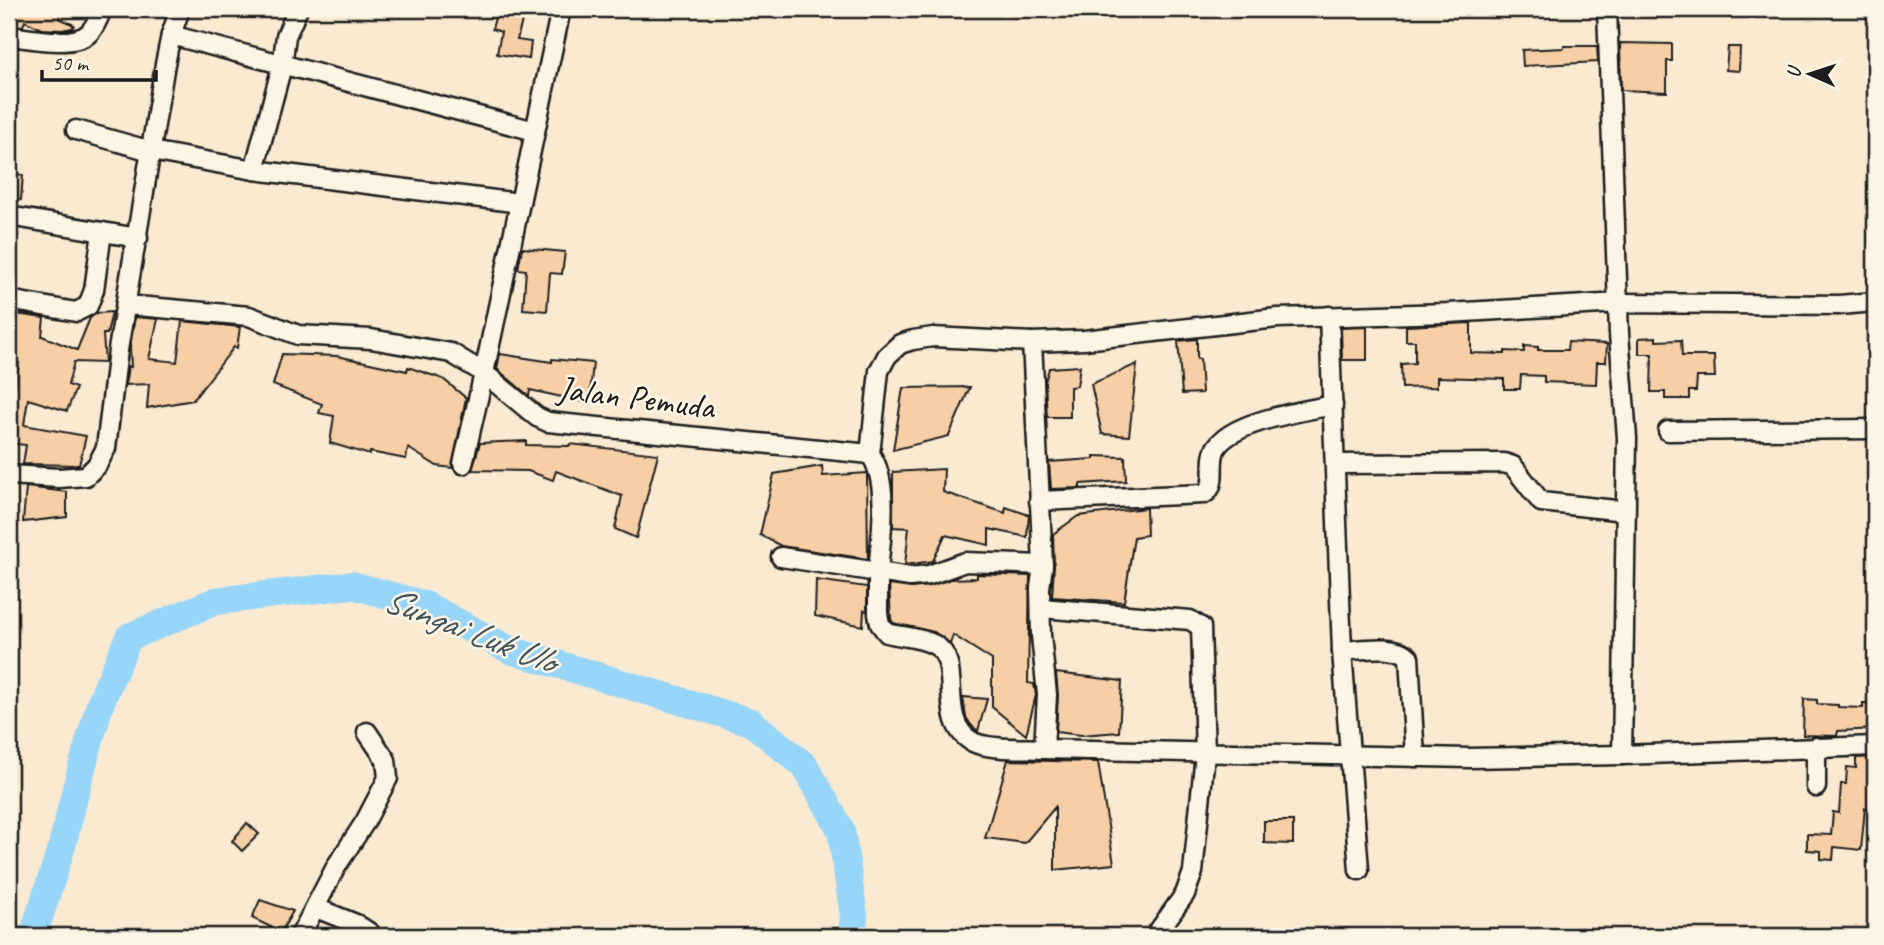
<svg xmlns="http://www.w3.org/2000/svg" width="1884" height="945" viewBox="0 0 1884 945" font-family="Caveat,sans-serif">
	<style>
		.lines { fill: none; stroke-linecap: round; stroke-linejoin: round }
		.river { stroke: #97d6f9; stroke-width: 28 }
		.building { fill: #f6cfa6; stroke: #1c1c1c; stroke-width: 2 }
		.minor-casing { stroke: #1c1c1c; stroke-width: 23 }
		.minor { stroke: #fcf5e5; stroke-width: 18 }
		.labels { text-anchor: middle; stroke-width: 5; stroke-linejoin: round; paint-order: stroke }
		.street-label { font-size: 35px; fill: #1c1c1c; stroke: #fcf5e5 }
		.water-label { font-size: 37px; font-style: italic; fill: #41545e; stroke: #fcf5e5 }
	</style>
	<rect width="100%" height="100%" fill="#faead2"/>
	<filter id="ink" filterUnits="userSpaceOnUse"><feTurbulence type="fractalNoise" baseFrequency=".0143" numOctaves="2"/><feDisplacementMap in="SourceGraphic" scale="14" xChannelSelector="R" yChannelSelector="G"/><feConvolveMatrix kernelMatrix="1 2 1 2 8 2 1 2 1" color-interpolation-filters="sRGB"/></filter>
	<g filter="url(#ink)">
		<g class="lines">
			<polyline class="river" points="33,936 62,846 77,785 101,701 129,637 216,601 352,585 425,605 510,650 751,722 805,766 841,830 854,916 852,936"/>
		</g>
		<g class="building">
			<polygon points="9,9 63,9 59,18 74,25 72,28 62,30 42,29 25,21 23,26 9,25"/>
			<polygon points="497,10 523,17 517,40 531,42 529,59 497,54 501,32 492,29"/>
			<polygon points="1620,43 1672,44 1672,61 1667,61 1667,92 1621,90"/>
			<polygon points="1564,46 1597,46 1598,62 1523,66 1522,50 1564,48"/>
			<polygon points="1728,47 1740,47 1739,71 1726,70"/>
			<polygon points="9,173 23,175 21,200 9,199"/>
			<polygon points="522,248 565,252 562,274 550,273 547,311 523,309 526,270 518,269"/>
			<polygon points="112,312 107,334 103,334 105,363 74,362 68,385 76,388 67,411 28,399 24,425 86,436 79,465 23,464 26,445 9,443 9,392 14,394 19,363 9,359 9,313 44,318 42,336 77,350 90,318 97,313"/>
			<polygon points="135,317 158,319 149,359 177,362 182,321 240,327 237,348 234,347 193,400 147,408 149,384 125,385 128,366 131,367 130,347"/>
			<polygon points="1471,323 1471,353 1505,354 1505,351 1524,352 1524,346 1538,347 1538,350 1567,350 1568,342 1607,344 1606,362 1597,362 1596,384 1544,382 1544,376 1521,375 1520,389 1504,389 1504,379 1437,377 1437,387 1402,388 1401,364 1415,363 1415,341 1406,341 1406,326"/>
			<polygon points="1367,327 1367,360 1342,360 1341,328"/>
			<polygon points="1656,337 1656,341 1681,340 1682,356 1714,356 1715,377 1697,377 1696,391 1689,391 1689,399 1665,399 1665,392 1651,392 1652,354 1639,354 1639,338"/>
			<polygon points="1197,339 1197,359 1200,359 1202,393 1182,394 1178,341"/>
			<polygon points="282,354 337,356 407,371 408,367 443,379 466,398 452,468 437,466 408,448 406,459 370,452 370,455 330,443 334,416 319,413 322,404 273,385"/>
			<polygon points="500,354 552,362 552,359 593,363 589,403 530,390 529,396 497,369"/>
			<polygon points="1137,364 1129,436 1102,434 1091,384"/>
			<polygon points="1080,366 1077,386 1070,387 1070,417 1047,417 1045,382 1049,368"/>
			<polygon points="970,387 949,436 893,450 903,388"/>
			<polygon points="526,441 526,445 569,446 570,444 658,454 636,538 615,529 622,496 556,471 553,480 528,471 472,470 480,443"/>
			<polygon points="1094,456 1125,457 1126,481 1080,484 1080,488 1051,489 1049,462 1094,459"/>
			<polygon points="822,466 823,476 867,473 868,559 781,546 760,535 774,474"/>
			<polygon points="944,469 943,492 1005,513 1006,507 1029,515 1027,537 989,529 989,545 945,535 933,561 905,565 909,528 893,527 893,472"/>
			<polygon points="26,487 67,492 67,517 23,522"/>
			<polygon points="1146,508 1147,535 1134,537 1124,602 1052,597 1054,565 1053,534 1078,516"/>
			<polygon points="977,574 1030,576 1028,683 1034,684 1036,695 1026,735 992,707 992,660 953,635 950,644 934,632 893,623 891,619 889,585 911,588 930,586 951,579 977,578"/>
			<polygon points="816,580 867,587 867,611 864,610 863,626 815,616"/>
			<polygon points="1056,673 1122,681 1119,732 1081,735 1056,732 1058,695"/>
			<polygon points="963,697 987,699 978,731 971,725 966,717"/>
			<polygon points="1804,699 1817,700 1817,704 1838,705 1838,707 1863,708 1863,703 1875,703 1875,729 1838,731 1837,736 1803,735"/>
			<polygon points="1875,757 1875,781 1869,781 1868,808 1865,808 1861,850 1834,847 1833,860 1821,859 1821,851 1807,850 1807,834 1831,835 1833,812 1839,813 1841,784 1846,784 1847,767 1856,768 1856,758"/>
			<polygon points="1008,760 1098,762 1114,864 1055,870 1055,807 1025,843 985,838"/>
			<polygon points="1264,821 1293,821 1293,844 1264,843"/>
			<polygon points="247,823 259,834 242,851 232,841"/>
			<polygon points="260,900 293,911 281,932 252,918"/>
		</g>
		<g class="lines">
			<g class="minor-casing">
				<g id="minor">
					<polyline points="1607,9 1619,334 1627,438 1622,755"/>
					<polyline points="171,35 535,131"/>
					<path d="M9 36C29 38 74 48 89 33 96 26 99 17 102 9"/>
					<polyline points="76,130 151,151 254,170 520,203"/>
					<polyline points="254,170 282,66 286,36 298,9"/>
					<polyline points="9,216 138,238"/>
					<polyline points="9,300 76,312 88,306 94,290 102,232"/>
					<path d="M1875 302 1839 305 1620 303 1448 313 1277 318 1084 340 1032 342 933 337 913 340 900 344 887 356 879 371 870 454C890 481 881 538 878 571 878 585 878 600 878 614L880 624 887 633C902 637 920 637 935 645 965 662 935 722 973 742 989 750 1025 748 1044 749L1469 758 1622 755 1875 746"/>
					<polyline points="126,305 249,316 298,335 371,339 451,353 484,373 537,417 548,422 870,454"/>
					<polyline points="1329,316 1342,651 1359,870"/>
					<polyline points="1032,342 1043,565 1040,588 1041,635 1047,695 1044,749"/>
					<polyline points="1668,431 1875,429"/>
					<polyline points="463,464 484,373 561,9"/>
					<polyline points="1336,464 1504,463 1513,466 1541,502 1625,511"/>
					<polyline points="9,475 59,478 86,476 97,465 106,448 118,350 165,64 171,35 180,9"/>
					<path d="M1039 501 1204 494C1219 486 1208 462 1216 448 1232 421 1304 411 1333 405"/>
					<polyline points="781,557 910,577 929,575 965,562 1043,565"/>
					<polyline points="1041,608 1190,620 1201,627 1205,754 1193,872 1185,894 1155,936"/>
					<path d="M1342 651C1362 650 1395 643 1409 657L1415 757"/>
					<polyline points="1816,787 1816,747"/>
					<polyline points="316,908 356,924 370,933"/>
					<polyline points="300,936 337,865 365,822 388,778 386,760 367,732"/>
				</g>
			</g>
			<use href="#minor" class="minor"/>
		</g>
	</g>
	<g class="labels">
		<g class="street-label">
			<text transform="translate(636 397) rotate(7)" y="12">Jalan Pemuda</text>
		</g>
		<g class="water-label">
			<text transform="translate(470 629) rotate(21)" y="13">Sungai Luk Ulo</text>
		</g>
	</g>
	<rect width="1884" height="945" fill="none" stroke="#fcf5e5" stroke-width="35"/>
	<rect x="18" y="18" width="1849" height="910" fill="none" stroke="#1c1c1c" stroke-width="2.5" filter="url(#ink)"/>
	<g transform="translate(1810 74) rotate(273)" stroke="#fcf5e5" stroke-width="5" paint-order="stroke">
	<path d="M0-5L12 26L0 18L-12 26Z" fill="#1c1c1c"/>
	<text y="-10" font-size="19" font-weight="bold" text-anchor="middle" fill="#1c1c1c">U</text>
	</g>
	<path d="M42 70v10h114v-10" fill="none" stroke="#1c1c1c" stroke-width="3.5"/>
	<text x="52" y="70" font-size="21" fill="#1c1c1c" stroke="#fcf5e5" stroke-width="5" paint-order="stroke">50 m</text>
</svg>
